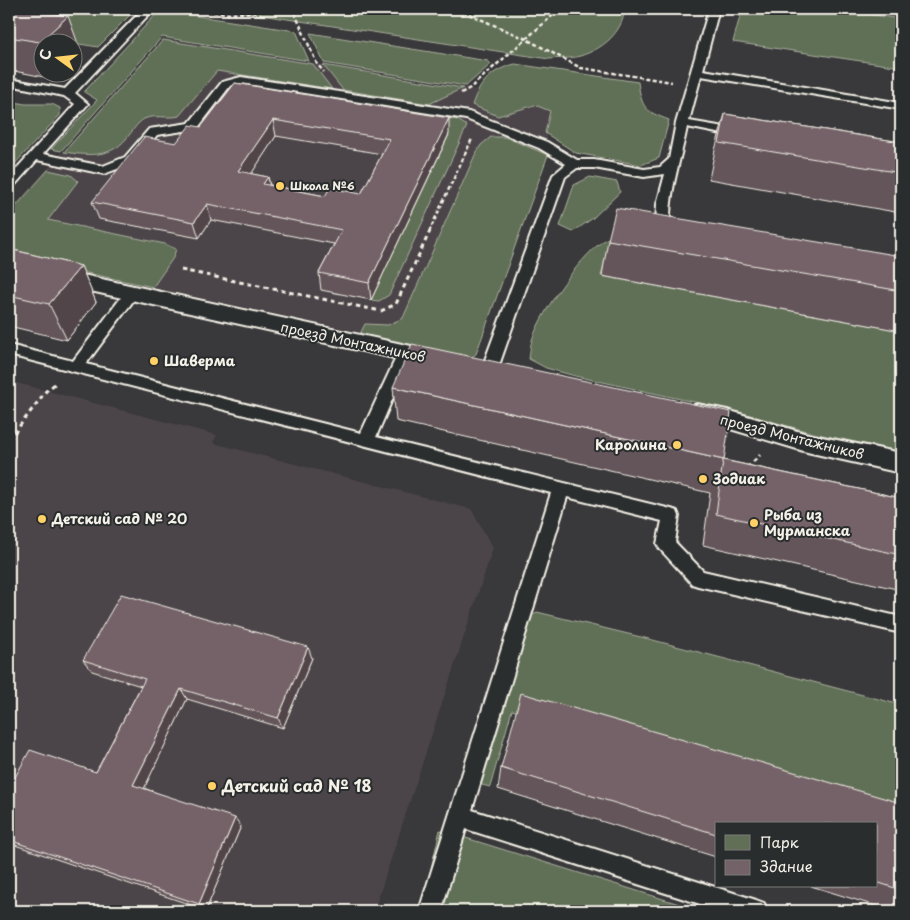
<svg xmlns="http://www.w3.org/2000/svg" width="910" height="920" viewBox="0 0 910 920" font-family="'Playpen Sans',sans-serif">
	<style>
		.built { fill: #4b4548 }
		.green { fill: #616f57; stroke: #aab0a0 }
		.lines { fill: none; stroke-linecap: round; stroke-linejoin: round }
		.service-casing { stroke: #f4f1e8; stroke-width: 4 }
		.pedestrian-casing { stroke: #f4f1e8; stroke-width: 4 }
		.path-far1 { stroke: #f4f1e8; stroke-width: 2.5; stroke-dasharray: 4 2.5; stroke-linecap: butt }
		.path { stroke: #f4f1e8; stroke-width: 3; stroke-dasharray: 4.5 4; stroke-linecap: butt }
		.service { fill: #2a2d2e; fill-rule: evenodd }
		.pedestrian { fill: #2a2d2e; fill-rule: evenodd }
		.wall { fill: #64545a; stroke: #f4f1e8; fill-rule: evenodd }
		.shaded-wall { fill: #51454a; stroke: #f4f1e8 }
		.building { fill: #746269; stroke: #f4f1e8; fill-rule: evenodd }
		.poi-dot { fill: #ffd166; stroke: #2a2d2e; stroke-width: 2 }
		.labels { text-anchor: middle; stroke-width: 4; stroke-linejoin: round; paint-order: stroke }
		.far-poi-label { font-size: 11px; font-weight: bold; fill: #f4f1e8; stroke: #2a2d2e; text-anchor: start }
		.street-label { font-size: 14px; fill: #f4f1e8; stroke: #2a2d2e }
		.poi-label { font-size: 14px; font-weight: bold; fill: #f4f1e8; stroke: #2a2d2e; text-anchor: start }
		.near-poi-label { font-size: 16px; font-weight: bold; fill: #f4f1e8; stroke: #2a2d2e; text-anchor: start }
	</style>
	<rect width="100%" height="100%" fill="#39383a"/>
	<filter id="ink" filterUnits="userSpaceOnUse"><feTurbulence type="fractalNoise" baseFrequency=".02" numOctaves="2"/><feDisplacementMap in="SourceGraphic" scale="10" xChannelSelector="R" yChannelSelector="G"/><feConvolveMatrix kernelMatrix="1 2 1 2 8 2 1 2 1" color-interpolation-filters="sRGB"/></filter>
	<g filter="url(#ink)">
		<g class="built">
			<polygon points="163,39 560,103 466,355 15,258 9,248 9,212"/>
			<polygon points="9,381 217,435 213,443 471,509 493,548 374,911 9,911"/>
		</g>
		<g class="green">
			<polygon points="9,9 136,9 98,47 73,43"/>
			<path d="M235 9H625C622 33 603 49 580 56 570 59 558 58 549 59L241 12Z"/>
			<polygon points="742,9 833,9 901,19 901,67 733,42"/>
			<polygon points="165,11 296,31 309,61 162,37 61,151 51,149 97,100 84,92 158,12"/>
			<polygon points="310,33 488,61 491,64 466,86 324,63"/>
			<path d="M163 40 313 64 332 89 217 71 179 116C168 119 155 114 144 119 137 123 131 133 126 139 109 159 86 155 64 152Z"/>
			<path d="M515 64 638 82C642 109 645 111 669 120L659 158 641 165 576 153 545 133 550 111 535 105 498 116 472 105C480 82 491 70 515 64Z"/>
			<polygon points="323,65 463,88 429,104 343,90"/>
			<polygon points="9,101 25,104 52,104 60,108 60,115 9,170"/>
			<polygon points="430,116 458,120 467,126 389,295 379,301 371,300 449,135 413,128"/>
			<polygon points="491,137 505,137 548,155 476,354 467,361 358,338 365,324 388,325 403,318 475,155 481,145"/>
			<polygon points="48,170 71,175 78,181 48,220 165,244 176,249 173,258 153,287 16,258 9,245 9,214"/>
			<polygon points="590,177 617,182 620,192 593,218 573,232 560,226 574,185"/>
			<path d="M610 237 601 276 901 331V452L813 433 731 410 575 376 546 368 529 359C530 353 530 346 532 340 541 312 584 249 610 237Z"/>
			<polygon points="537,612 649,639 901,705 901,823 512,710 490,787 462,780 522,623"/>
			<polygon points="440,830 702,911 421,911"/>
		</g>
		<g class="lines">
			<g class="service-casing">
				<g id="service">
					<path d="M143 9H154L75 93 88 104 43 154 103 166 125 157 149 129 189 123 222 82 241 77 469 112 547 142 577 160H594L644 169 660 167 669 159 676 123 709 9H719L703 70 901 103V109L701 76 689 121 742 130 748 134 742 138 687 127C681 159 669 191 670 223L679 233 677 236H667L656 224 657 204 665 174 644 177 594 168H577L565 177 497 371 494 375 489 377 484 375 481 371 553 175 566 164 539 148 466 119 241 83 230 86 197 129 157 135 133 163 104 174 37 160 13 187 9 188V177L75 104 64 96 9 85V79L65 89Z"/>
					<polygon points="131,289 136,291 138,294 136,297 86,364 361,433 400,349 405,348 410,349 412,353 376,437 671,509 677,511 679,516 675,542 703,571 901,617 901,633 698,586 692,584 660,549 657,544 662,521 567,497 472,810 756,900 764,903 767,911 722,911 466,829 441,911 419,911 551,493 9,355 9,345 73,361 126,291"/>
				</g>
			</g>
			<g class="pedestrian-casing">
				<g id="pedestrian">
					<polygon points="9,259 439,352 447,354 450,360 447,366 439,368 9,273"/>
					<polygon points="697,404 727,410 807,434 901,453 901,473 807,452 727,428 689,419 686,413 689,407"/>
				</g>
			</g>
			<g class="path-far1">
				<polyline points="194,9 230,14 293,9 317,64 324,72"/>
				<polyline points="457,9 526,39 581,68 672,82"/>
				<polyline points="461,93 470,88 560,9"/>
				<polyline points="429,232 472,139"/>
			</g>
			<g class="path">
				<polyline points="181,270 381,311 396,304 430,231"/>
				<polyline points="9,440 46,391 56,383"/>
				<polyline points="747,468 760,455"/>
			</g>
			<use href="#service" class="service"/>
			<use href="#pedestrian" class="pedestrian"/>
		</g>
		<g class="wall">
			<polygon points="9,9 81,52 42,42 42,72 60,72 54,79 9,70"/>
			<path d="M235 83 449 134 371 300 321 290 319 273 334 244 211 220 199 238 99 219 92 202 176 143 201 127ZM276 136 382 154 361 194 325 196 270 185 268 177 251 174Z"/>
			<polygon points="725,114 901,142 901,213 709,179 715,150"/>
			<polygon points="608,240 901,256 901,331 602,276"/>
			<polygon points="9,249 81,266 96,302 67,340 9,326"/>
			<polygon points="393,387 724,460 901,498 901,590 703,545 710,493 396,421"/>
			<polygon points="312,658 283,728 187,699 144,788 241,826 206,910 9,843 9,788 96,772 141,686 92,671 83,660"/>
			<polygon points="501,768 901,803 901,911 892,911 811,886 876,886 876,824 716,824 716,857 498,789"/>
		</g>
		<g class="shaded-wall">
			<polygon points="68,16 81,52 72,60 72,42 42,42 42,48 40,42"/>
			<polygon points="52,72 60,72 54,79"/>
			<polygon points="449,118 449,134 371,300 369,283"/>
			<polygon points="273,120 276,136 242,188 238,171"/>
			<polygon points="268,177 271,193 263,184"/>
			<polygon points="207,204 211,220 199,238 194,222"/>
			<polygon points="81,266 96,302 67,340 49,304"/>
			<polygon points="308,647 312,658 283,728 278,718"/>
			<polygon points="181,689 187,699 142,793 133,785"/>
			<polygon points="235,818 241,826 206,910 199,904"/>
		</g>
		<g class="building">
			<polygon points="9,9 26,9 68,16 40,42 9,37"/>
			<path d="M235 83 449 118 369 283 319 273 342 230 207 204 194 222 92 202 144 137 176 143 190 125 201 127ZM273 120 390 139 361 194 330 188 325 196 263 184 268 177 238 171Z"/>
			<polygon points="725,114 901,142 901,173 719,143"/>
			<polygon points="616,208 901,256 901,291 608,240"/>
			<polygon points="9,249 81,266 49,304 9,295"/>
			<polygon points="412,344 731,412 724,460 393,387"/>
			<polygon points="723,460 901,498 901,555 716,514"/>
			<polygon points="121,594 308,647 278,718 181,689 133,785 235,818 199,904 9,840 9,788 30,750 96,772 145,679 83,660"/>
			<polygon points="521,693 901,803 901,890 876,882 876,824 716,824 716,834 501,768"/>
		</g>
	</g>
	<g class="poi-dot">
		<circle cx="280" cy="186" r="5"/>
		<circle cx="154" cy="361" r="5"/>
		<circle cx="677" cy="445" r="5"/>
		<circle cx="703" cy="479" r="5"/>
		<circle cx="42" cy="519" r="5"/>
		<circle cx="754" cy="523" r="5"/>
		<circle cx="212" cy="786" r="5"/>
	</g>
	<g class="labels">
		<g class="far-poi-label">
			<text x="290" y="190">Школа №6</text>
		</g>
		<g class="street-label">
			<text transform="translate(353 342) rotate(12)" y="5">проезд Монтажников</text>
			<text transform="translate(792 437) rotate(14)" y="5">проезд Монтажников</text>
		</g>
		<g class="poi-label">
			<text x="164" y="366">Шаверма</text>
			<text x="667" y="450" text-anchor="end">Каролина</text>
			<text x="713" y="484">Зодиак</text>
			<text x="764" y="520">Рыба из<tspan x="764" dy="16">Мурманска</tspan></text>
			<text x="52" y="524">Детский сад № 20</text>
		</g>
		<g class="near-poi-label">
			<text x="222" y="792">Детский сад № 18</text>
		</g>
	</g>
	<rect width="910" height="920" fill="none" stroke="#2a2d2e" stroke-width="30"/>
	<rect x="15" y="15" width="880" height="890" fill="none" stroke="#f4f1e8" stroke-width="2" filter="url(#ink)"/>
	<rect x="715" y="822" width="162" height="65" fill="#2a2d2e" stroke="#7b7b78"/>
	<rect x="725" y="835" width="25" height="15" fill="#616f57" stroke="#7b7b78"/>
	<text x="760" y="848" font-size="15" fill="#f4f1e8">Парк</text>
	<rect x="725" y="860" width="25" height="15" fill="#746269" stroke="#7b7b78"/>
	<text x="760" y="872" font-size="15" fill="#f4f1e8">Здание</text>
	<g transform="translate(58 58) rotate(285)"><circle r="24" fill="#2a2d2e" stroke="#7b7b78"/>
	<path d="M0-4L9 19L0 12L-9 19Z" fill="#ffd166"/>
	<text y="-8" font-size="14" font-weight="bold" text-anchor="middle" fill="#f4f1e8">С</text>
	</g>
</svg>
